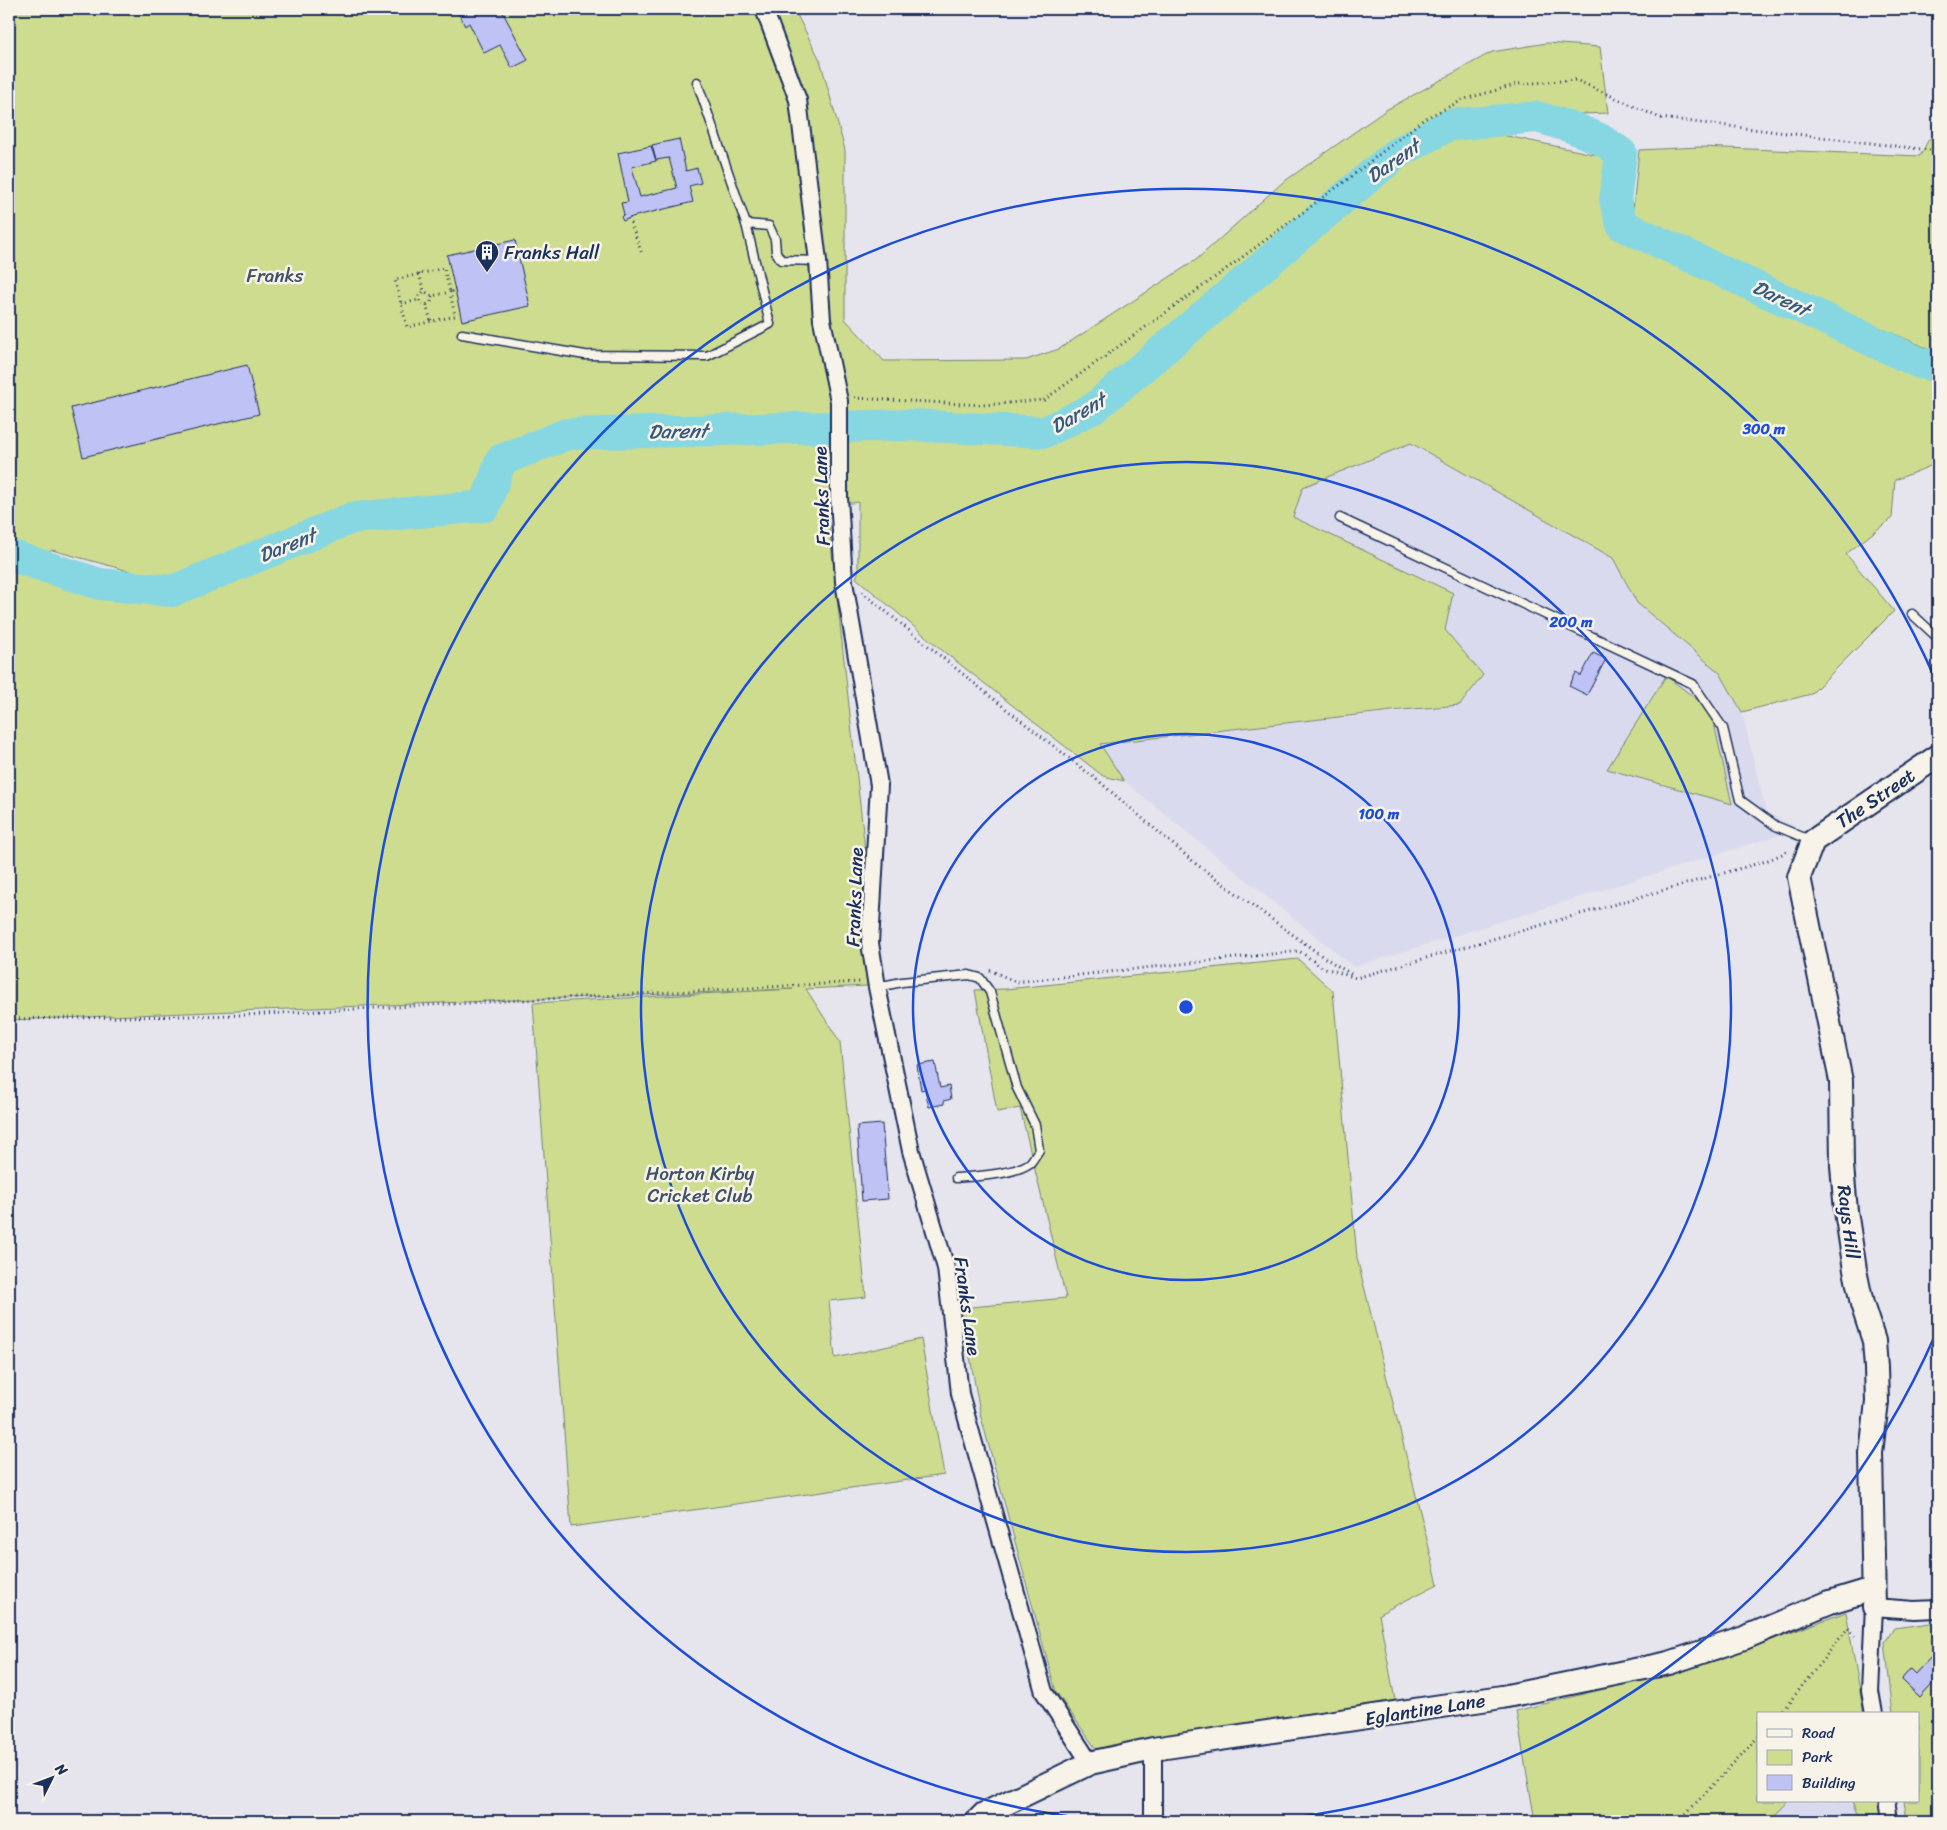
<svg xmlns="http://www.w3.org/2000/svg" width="1947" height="1830" viewBox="0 0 1947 1830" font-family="Sriracha,sans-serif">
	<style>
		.built { fill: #dadaee }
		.green { fill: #cedc8f; stroke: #748676; fill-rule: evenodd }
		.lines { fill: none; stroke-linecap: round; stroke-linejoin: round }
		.river { stroke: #86d7e2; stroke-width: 32 }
		.building { fill: #bfc2f4; stroke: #1b2f5e }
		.lane-casing { stroke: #1b2f5e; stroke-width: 11 }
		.street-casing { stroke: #1b2f5e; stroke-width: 20 }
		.secondary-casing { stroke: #1b2f5e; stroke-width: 26 }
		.path { stroke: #1b2f5e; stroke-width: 3; stroke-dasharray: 1 4; stroke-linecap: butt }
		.lane { stroke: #f7f3e8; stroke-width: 8 }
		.street { stroke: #f7f3e8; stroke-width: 16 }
		.secondary { stroke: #f7f3e8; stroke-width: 22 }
		.ring { fill: none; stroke: #1d4ed8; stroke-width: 2.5 }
		.labels { text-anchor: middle; stroke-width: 5; stroke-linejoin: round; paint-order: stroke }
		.poi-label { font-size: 19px; fill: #1b2f5e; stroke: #f7f3e8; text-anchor: start }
		.park-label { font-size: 19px; fill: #3f5268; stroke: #f7f3e8 }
		.street-label { font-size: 19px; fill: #1b2f5e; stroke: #f7f3e8 }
		.water-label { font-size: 20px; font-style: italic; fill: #36597f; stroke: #f7f3e8 }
		.centre { fill: #1d4ed8; stroke: #f7f3e8; stroke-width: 2.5 }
		.ring-label { font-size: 15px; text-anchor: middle; font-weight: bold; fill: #1d4ed8; stroke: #f7f3e8; stroke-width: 5; stroke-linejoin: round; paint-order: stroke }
	</style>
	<rect width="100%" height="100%" fill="#e6e4ec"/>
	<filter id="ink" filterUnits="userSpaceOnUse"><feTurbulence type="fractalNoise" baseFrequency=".02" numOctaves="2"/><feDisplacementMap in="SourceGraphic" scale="10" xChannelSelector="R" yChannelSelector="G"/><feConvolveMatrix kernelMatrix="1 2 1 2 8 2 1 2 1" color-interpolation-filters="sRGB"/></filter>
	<g filter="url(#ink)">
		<g class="built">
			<polygon points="1411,443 1613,558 1637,603 1720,673 1742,712 1766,812 1799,829 1354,967 1124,781 1099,744 1460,705 1483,675 1445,630 1453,593 1293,517 1303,487"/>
			<polygon points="1789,1801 1853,1801 1860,1821 1769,1821"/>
		</g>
		<g class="green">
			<path d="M9 9H794L820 60 845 150V319L884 361 1026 360 1059 349 1196 260 1282 183 1386 110 1492 52 1547 43 1600 47 1608 113 1533 116 1483 131 1612 158V237L1930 379 1938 396V463L1895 480 1892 518 1846 554 1894 611 1811 694 1742 712 1720 673 1637 603 1613 558 1411 443 1303 487 1293 517 1453 593 1445 630 1483 675 1460 705 1401 710 1100 744 1124 781 1103 776 943 651 856 578 858 573V502L827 507 865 850 867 986 806 989 840 1042 866 1297 829 1301 835 1358 921 1339 944 1475 571 1527 533 1003 793 989 9 1020ZM796 414 562 429V428L695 416ZM331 535 179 599 87 594 22 568 52 550 162 580Z"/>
			<polygon points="1938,135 1938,353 1632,219 1639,150 1700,147 1920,156 1929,139"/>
			<polygon points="1666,676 1711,710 1732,804 1607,769"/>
			<polygon points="1298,959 1333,991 1357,1258 1438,1584 1379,1614 1395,1700 1096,1749 1056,1692 981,1417 961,1308 1066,1298 1020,1108 997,1112 975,990 1006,989"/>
			<polygon points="1846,1612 1864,1714 1758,1714 1758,1801 1789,1801 1769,1821 1535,1821 1516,1711 1718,1660"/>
			<polygon points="1938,1622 1938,1648 1915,1674 1910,1670 1901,1680 1920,1698 1938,1678 1938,1821 1908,1821 1905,1801 1918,1801 1918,1714 1893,1714 1885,1642 1894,1628"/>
			<polygon points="1853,1801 1881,1801 1884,1821 1860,1821"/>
		</g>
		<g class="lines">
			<polyline class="river" points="9,555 100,584 172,591 352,518 485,506 501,460 567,434 909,425 1045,432 1094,408 1396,154 1449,125 1537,117 1571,127 1600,139 1621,153 1615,200 1622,225 1920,363 1938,366"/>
		</g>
		<g class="building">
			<polygon points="456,9 501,9 528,60 512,68 500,45 484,53 469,23 465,26"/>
			<polygon points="679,139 686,171 697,168 701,183 689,186 693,202 632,217 623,221 621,217 624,214 621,203 628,202 618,153 651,146 656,161 632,167 640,197 677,188 669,158 656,160 652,145"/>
			<polygon points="515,240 530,306 462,321 447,255"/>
			<polygon points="247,365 259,414 83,457 71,408"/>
			<polygon points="1593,653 1606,659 1587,695 1569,686 1576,673 1581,676"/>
			<polygon points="935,1062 940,1088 949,1086 951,1099 944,1101 944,1104 929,1107 925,1089 921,1090 917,1065"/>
			<polygon points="882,1124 888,1199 862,1201 857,1126"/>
			<polygon points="1938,1648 1938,1678 1920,1698 1901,1680 1910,1669 1915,1674"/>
		</g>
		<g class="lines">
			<g class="lane-casing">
				<g id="lane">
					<polyline points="746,224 769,226 775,239 776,252 781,260 818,261"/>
					<polyline points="462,334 585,355 707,356 770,324 746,224 697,82"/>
					<polyline points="1340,518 1693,684 1723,728 1740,800 1776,826 1812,841"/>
					<polyline points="1912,614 1938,638"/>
					<path d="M877 987 902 982 969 975 980 978 990 992 1017 1088 1035 1125 1039 1150C1036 1154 1033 1160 1030 1163 1013 1175 977 1176 956 1178"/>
				</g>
			</g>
			<g class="street-casing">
				<g id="street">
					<polyline points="764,9 798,100 818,261 822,320 839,401 839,497 844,582 879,785 870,943 877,987 911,1151 946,1268 960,1394 1044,1692 1090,1763"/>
					<polyline points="1874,1714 1870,1691 1874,1607 1914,1610 1938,1609"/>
					<polyline points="1153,1749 1153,1821"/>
					<polyline points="1887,1801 1890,1821"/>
				</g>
			</g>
			<g class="secondary-casing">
				<g id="secondary">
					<polyline points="1874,1607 1871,1453 1877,1402 1876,1368 1874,1341 1862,1304 1855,1270 1846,1211 1842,1166 1841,1081 1799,877 1813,841 1938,756"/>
					<polyline points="977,1821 984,1814 1090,1763 1153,1749 1502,1697 1669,1663 1744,1638 1830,1602 1873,1589"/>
				</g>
			</g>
			<g class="path">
				<polyline points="629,218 642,254"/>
				<polyline points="419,274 424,291"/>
				<polyline points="432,296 431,302 426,305 420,303 419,296 424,291 432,296 450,292 455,316 407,327 395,280 444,268 450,292 455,291"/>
				<polyline points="401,304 418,300"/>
				<polyline points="426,305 431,321"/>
				<polyline points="854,398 983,405 1044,400 1210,281 1348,179 1424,119 1465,99 1518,84 1576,80 1660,118 1938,151"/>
				<polyline points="862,592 1001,705 1101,783 1196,864 1322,956 1351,974"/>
				<polyline points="990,970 1016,982 1299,951 1322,967 1356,978 1766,861 1787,852"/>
				<polyline points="9,1019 244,1015 860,982"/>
				<polyline points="1780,1714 1848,1628 1855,1636"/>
				<polyline points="1679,1821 1758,1737"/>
			</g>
			<use href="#lane" class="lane"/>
			<use href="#street" class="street"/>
			<use href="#secondary" class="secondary"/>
		</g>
	</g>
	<g class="ring">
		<circle cx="1186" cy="1007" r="273"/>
		<circle cx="1186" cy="1007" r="545"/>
		<path d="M1936 1333A818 818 0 0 1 1264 1821M1108 1821A818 818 0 1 1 1936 681"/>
	</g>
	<defs>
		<g id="building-pin" transform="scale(1.25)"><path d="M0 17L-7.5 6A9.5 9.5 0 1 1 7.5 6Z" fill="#1b2f5e" stroke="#f7f3e8"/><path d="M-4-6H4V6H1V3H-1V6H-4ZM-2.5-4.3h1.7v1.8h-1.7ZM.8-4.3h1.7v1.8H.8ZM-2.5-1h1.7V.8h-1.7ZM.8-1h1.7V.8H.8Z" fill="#fff"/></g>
	</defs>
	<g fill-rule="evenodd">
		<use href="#building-pin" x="487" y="252"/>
	</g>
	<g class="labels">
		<g class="poi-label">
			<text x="504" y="259">Franks Hall</text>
		</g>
		<g class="park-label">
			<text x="275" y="282">Franks</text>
			<text x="700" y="1180">Horton Kirby<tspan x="700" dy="22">Cricket Club</tspan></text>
		</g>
		<g class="street-label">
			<text transform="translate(821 496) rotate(-92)" y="7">Franks Lane</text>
			<text transform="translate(1875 798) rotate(-34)" y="7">The Street</text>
			<text transform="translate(854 897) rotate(-88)" y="7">Franks Lane</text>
			<text transform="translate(1849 1222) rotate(83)" y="7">Rays Hill</text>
			<text transform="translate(968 1306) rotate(82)" y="7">Franks Lane</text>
			<text transform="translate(1425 1709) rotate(-9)" y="7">Eglantine Lane</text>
		</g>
		<g class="water-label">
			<text transform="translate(1393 161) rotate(-35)" y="7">Darent</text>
			<text transform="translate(1781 298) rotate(25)" y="7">Darent</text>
			<text transform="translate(1078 413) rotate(-30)" y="7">Darent</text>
			<text transform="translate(678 431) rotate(-1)" y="7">Darent</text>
			<text transform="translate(287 545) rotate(-22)" y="7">Darent</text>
		</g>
	</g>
	<circle cx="1186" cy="1007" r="8" class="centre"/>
	<g class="ring-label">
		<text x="1764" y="434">300 m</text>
		<text x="1571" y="627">200 m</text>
		<text x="1379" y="819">100 m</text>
	</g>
	<rect width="1947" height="1830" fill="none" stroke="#f7f3e8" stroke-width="30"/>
	<rect x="15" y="15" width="1917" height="1800" fill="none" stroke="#1b2f5e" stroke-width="2" filter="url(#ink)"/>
	<rect x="1757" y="1712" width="162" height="90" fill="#f7f3e8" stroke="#9fa5b1"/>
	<rect x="1767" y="1729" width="25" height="8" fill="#f7f3e8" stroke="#9fa5b1"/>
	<text x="1802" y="1738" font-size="15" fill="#1b2f5e">Road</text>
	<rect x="1767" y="1750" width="25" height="15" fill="#cedc8f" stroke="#9fa5b1"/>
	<text x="1802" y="1762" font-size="15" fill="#1b2f5e">Park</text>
	<rect x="1767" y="1775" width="25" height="15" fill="#bfc2f4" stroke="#9fa5b1"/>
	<text x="1802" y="1788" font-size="15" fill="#1b2f5e">Building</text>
	<g transform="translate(52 1778) rotate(48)" stroke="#f7f3e8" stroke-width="4" paint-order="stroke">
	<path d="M0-4L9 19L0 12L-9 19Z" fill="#1b2f5e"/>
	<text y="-8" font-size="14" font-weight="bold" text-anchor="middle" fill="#1b2f5e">N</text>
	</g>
</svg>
